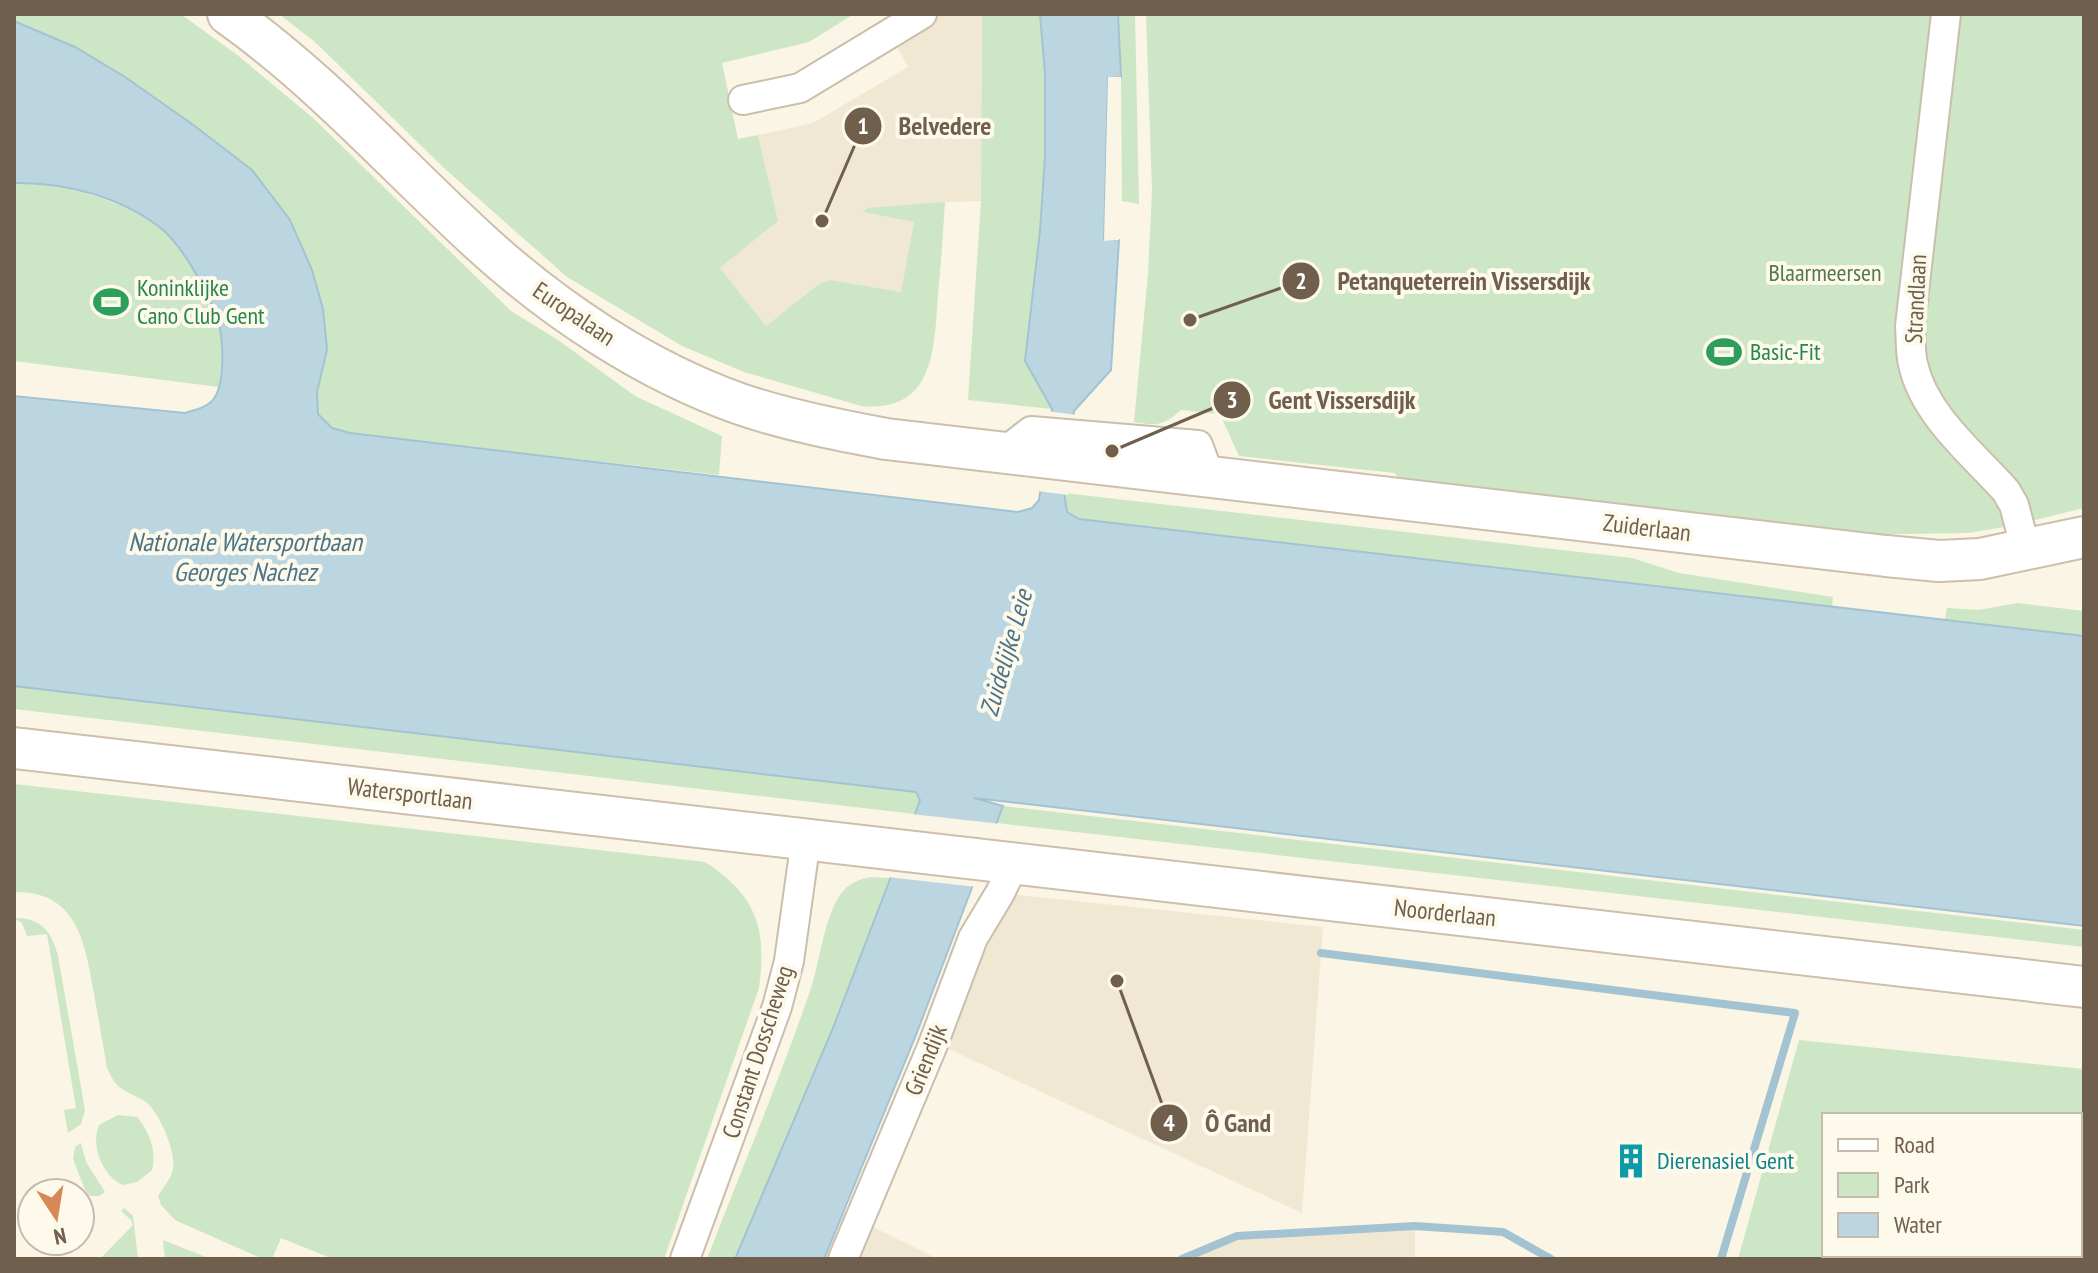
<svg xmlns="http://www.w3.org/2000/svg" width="2098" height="1273" viewBox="0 0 2098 1273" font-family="'PT Sans Narrow',sans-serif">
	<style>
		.residential { fill: #f1e8d4 }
		.green { fill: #cde6c5; fill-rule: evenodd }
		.water { fill: #bcd6e1; stroke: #a3c3d2; stroke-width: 2 }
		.pier { fill: #faf5e5 }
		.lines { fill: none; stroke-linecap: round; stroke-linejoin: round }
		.stream { stroke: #a3c3d2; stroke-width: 8 }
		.street-casing { stroke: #cabead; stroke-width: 32 }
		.secondary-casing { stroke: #cdbfab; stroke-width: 44 }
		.street { stroke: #fff; stroke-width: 28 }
		.secondary { stroke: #fff; stroke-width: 40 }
		.labels { text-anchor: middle; stroke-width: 8; stroke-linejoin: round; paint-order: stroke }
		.park-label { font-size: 24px; fill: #507a49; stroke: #fdf9eb }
		.leisure-label { font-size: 24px; fill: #27864d; stroke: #fdf9eb; text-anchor: start }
		.street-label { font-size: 24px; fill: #705f4d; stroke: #fdf9eb }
		.culture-label { font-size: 24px; fill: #0d838f; stroke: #fdf9eb; text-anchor: start }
		.water-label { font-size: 26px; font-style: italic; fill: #4c7488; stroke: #fdf9eb }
		.leader { fill: none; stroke: #705f4d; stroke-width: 3 }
		.callout-dot { fill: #705f4d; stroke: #fdf9eb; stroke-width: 3 }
		.mark-label { font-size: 24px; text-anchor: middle; font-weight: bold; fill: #fff }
		.callout-label { font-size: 26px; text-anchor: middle; font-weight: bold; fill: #705f4d; stroke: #fdf9eb; stroke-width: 8; stroke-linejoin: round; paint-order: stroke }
	</style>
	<rect width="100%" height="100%" fill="#faf5e5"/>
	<g class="residential">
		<polygon points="922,14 982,14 981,201 945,202 863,212 914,222 901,292 831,280 820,283 766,326 720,268 778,221 758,135 813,123 908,67 890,33"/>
		<polygon points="1010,894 1323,927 1302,1213 938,1044 975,946"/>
		<polygon points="844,1211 877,1229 938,1259 824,1259"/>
		<polygon points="1415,1226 1415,1259 1182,1259 1237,1236"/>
	</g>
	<g class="green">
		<polygon points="14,14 180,14 186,18 236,54 313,118 511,311 558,340 635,396 722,436 719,475 350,433 332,428 318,414 317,392 326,350 323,309 75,47 14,21"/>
		<path d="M279 14H854L809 42 722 63 738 139 758 135 778 221 720 268 766 326 820 283 831 280 901 292 914 222 863 212 867 208 945 202C943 233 941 264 938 294 934 349 935 413 861 406L744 372 682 346 567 277 443 167 315 42Z"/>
		<polygon points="982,14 1040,14 1045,74 1045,156 1040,231 1025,361 1052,409 968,400 981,201"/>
		<polygon points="1118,14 1135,14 1139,204 1122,201 1121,77"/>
		<path d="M1146 14H2084V508L2010 526 1968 533 1831 535 1403 485 1395 473 1239 456 1220 414 1181 410C1163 426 1157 426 1134 422L1148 274 1152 191Z"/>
		<path d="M43 182C84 193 129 202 163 230 182 246 213 301 219 325 223 346 222 366 219 387L14 361V183Z"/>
		<polygon points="1064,493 1632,558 1679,573 1833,597 1832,607 1079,519 1066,512"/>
		<polygon points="2018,603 2084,611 2084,636 1945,619 1947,608 1978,610"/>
		<polygon points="14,686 915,792 920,799 915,814 14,709"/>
		<path d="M14 784 705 862C757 896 767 928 759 988L664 1259H333L281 1238 272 1259H263L175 1220 161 1205 158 1196C163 1187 172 1179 173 1168 176 1151 158 1108 143 1100 123 1089 117 1091 107 1068 103 1043 98 1018 94 993 85 943 78 891 14 892Z"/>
		<polygon points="1003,806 2084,930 2084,947 997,823"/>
		<path d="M871 877 891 878 833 1028 735 1259H707C741 1171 778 1084 809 994 819 967 824 917 840 895 847 884 859 879 871 877Z"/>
		<path d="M14 918C41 917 52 932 58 956L85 1110 81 1124 68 1133 64 1110 76 1108 47 934 27 936 22 923Z"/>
		<path d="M1799 1040 2084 1069V1259H1738ZM2080 1115V1255H1824V1115Z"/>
		<path d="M118 1115 137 1117C149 1131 157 1151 152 1170L137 1182 123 1185C103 1177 90 1145 99 1125Z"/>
		<polygon points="81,1143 86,1162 105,1192 99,1196 90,1196 86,1192 73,1159 75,1147"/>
		<polygon points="124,1208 133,1216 138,1259 100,1259 133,1225 131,1220 121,1211"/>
		<polygon points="163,1240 211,1259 165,1259"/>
	</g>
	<path class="water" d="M1040 14H1118L1121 77 1108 78 1104 240H1119L1111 370 1074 411 1064 493 1067 512 1079 519 2084 636V926L974 798 1003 806 916 1035 824 1259H735L833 1028 915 814 920 800 916 792 14 686V396L185 413C195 410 205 408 212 401 226 386 223 342 219 324 211 297 184 248 163 230 123 197 64 182 14 183V21L75 47 125 77 192 124 252 170 290 220 312 270 323 309 327 350 317 392 318 414 332 428 350 433 1018 512 1032 508 1039 500 1052 409 1025 361 1040 231 1045 156V74Z"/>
	<g class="pier">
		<polygon points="1108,77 1121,77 1121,81 1112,81 1108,237 1119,236 1119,240 1104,241"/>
		<polygon points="1047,411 1077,415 1068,495 1037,491"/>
		<polygon points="911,814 1001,824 977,887 887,877"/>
	</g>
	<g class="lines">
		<g class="stream">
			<polyline points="1321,953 1795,1013 1721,1259"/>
			<polyline points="1182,1259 1237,1236 1415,1226 1503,1232 1551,1259"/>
		</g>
		<g class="street-casing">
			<g id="street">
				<path d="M1946 14 1910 326C1911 338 1910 352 1913 364 1924 415 1973 454 2006 491L2014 505 2026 550"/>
				<polyline points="743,100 800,88 922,14"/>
				<polyline points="1003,453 1031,431 1198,445 1209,475"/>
				<polyline points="685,1259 777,1007 789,961 806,839"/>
				<polyline points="843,1259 932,1047 973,938 1000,893 1014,864"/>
			</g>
		</g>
		<g class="secondary-casing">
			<g id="secondary">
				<path d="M228 14C321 80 396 165 479 241 553 309 644 370 740 404 787 420 837 430 886 439L1886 556 1939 561 1980 559 2084 537"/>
				<polyline points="14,748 2084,987"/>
			</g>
		</g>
		<use href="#street" class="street"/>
		<use href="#secondary" class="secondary"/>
	</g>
	<defs>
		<g id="stadium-bare" transform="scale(2.76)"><path d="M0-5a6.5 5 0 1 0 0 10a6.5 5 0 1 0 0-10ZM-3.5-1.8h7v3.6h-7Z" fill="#2e9e5b" stroke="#fdf9eb" stroke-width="2.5" paint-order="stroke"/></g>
		<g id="building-bare" transform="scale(2.76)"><path d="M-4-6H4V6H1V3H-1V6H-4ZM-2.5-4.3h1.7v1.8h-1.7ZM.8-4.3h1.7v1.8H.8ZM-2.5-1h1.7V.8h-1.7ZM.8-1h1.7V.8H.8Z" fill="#0f9aa8" stroke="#fdf9eb" stroke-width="2.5" paint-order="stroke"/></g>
	</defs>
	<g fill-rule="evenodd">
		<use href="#stadium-bare" x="111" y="302"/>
		<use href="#stadium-bare" x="1724" y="352"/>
		<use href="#building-bare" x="1631" y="1161"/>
	</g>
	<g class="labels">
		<g class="park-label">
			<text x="1825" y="281">Blaarmeersen</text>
		</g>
		<g class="leisure-label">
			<text x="137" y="296">Koninklijke<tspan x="137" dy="28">Cano Club Gent</tspan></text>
			<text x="1750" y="360">Basic-Fit</text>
		</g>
		<g class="street-label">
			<text transform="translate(1916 299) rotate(-87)" y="8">Strandlaan</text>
			<text transform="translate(574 314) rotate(34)" y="8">Europalaan</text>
			<text transform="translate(1647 528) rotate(7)" y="8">Zuiderlaan</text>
			<text transform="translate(410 794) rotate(7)" y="8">Watersportlaan</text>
			<text transform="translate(1445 913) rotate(6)" y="8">Noorderlaan</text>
			<text transform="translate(758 1052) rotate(-72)" y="8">Constant Dosscheweg</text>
			<text transform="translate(926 1060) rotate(-68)" y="8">Griendijk</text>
		</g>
		<g class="culture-label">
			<text x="1657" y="1169">Dierenasiel Gent</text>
		</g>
		<g class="water-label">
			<text x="245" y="551">Nationale Watersportbaan<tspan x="245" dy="30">Georges Nachez</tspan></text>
			<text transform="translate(1006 653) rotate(-74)" y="9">Zuidelijke Leie</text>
		</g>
	</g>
	<path class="leader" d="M822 221L863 126M1190 320L1301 281M1112 451L1232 400M1117 981L1169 1123"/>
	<g class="callout-dot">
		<circle cx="822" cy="221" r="8"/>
		<circle cx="1190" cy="320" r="8"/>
		<circle cx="1112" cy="451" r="8"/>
		<circle cx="1117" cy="981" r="8"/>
		<circle cx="863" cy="126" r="20"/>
		<circle cx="1301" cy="281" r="20"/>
		<circle cx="1232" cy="400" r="20"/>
		<circle cx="1169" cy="1123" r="20"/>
	</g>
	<g class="mark-label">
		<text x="863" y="134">1</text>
		<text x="1301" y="289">2</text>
		<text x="1232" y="408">3</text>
		<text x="1169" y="1131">4</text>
	</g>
	<g class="callout-label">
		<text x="945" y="135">Belvedere</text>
		<text x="1464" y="290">Petanqueterrein Vissersdijk</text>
		<text x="1342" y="409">Gent Vissersdijk</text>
		<text x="1238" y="1132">Ô Gand</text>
	</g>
	<rect width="2098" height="1273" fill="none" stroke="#705f4d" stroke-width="32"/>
	<rect x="1822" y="1113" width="260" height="144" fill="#fdf9eb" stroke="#c5bbac" stroke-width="2"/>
	<rect x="1838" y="1139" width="40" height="12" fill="#ffffff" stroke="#c5bbac" stroke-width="2"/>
	<text x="1894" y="1153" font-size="24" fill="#705f4d">Road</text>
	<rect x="1838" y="1173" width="40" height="24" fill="#cde6c5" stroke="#c5bbac" stroke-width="2"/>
	<text x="1894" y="1193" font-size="24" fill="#705f4d">Park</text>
	<rect x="1838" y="1213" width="40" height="24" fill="#bcd6e1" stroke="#c5bbac" stroke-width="2"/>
	<text x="1894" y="1233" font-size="24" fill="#705f4d">Water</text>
	<g transform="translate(56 1217) rotate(168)"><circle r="38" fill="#fdf9eb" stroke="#c5bbac" stroke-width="2"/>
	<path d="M0-6L14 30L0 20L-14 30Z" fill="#d78857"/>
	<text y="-12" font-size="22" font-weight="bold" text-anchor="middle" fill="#705f4d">N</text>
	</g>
</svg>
